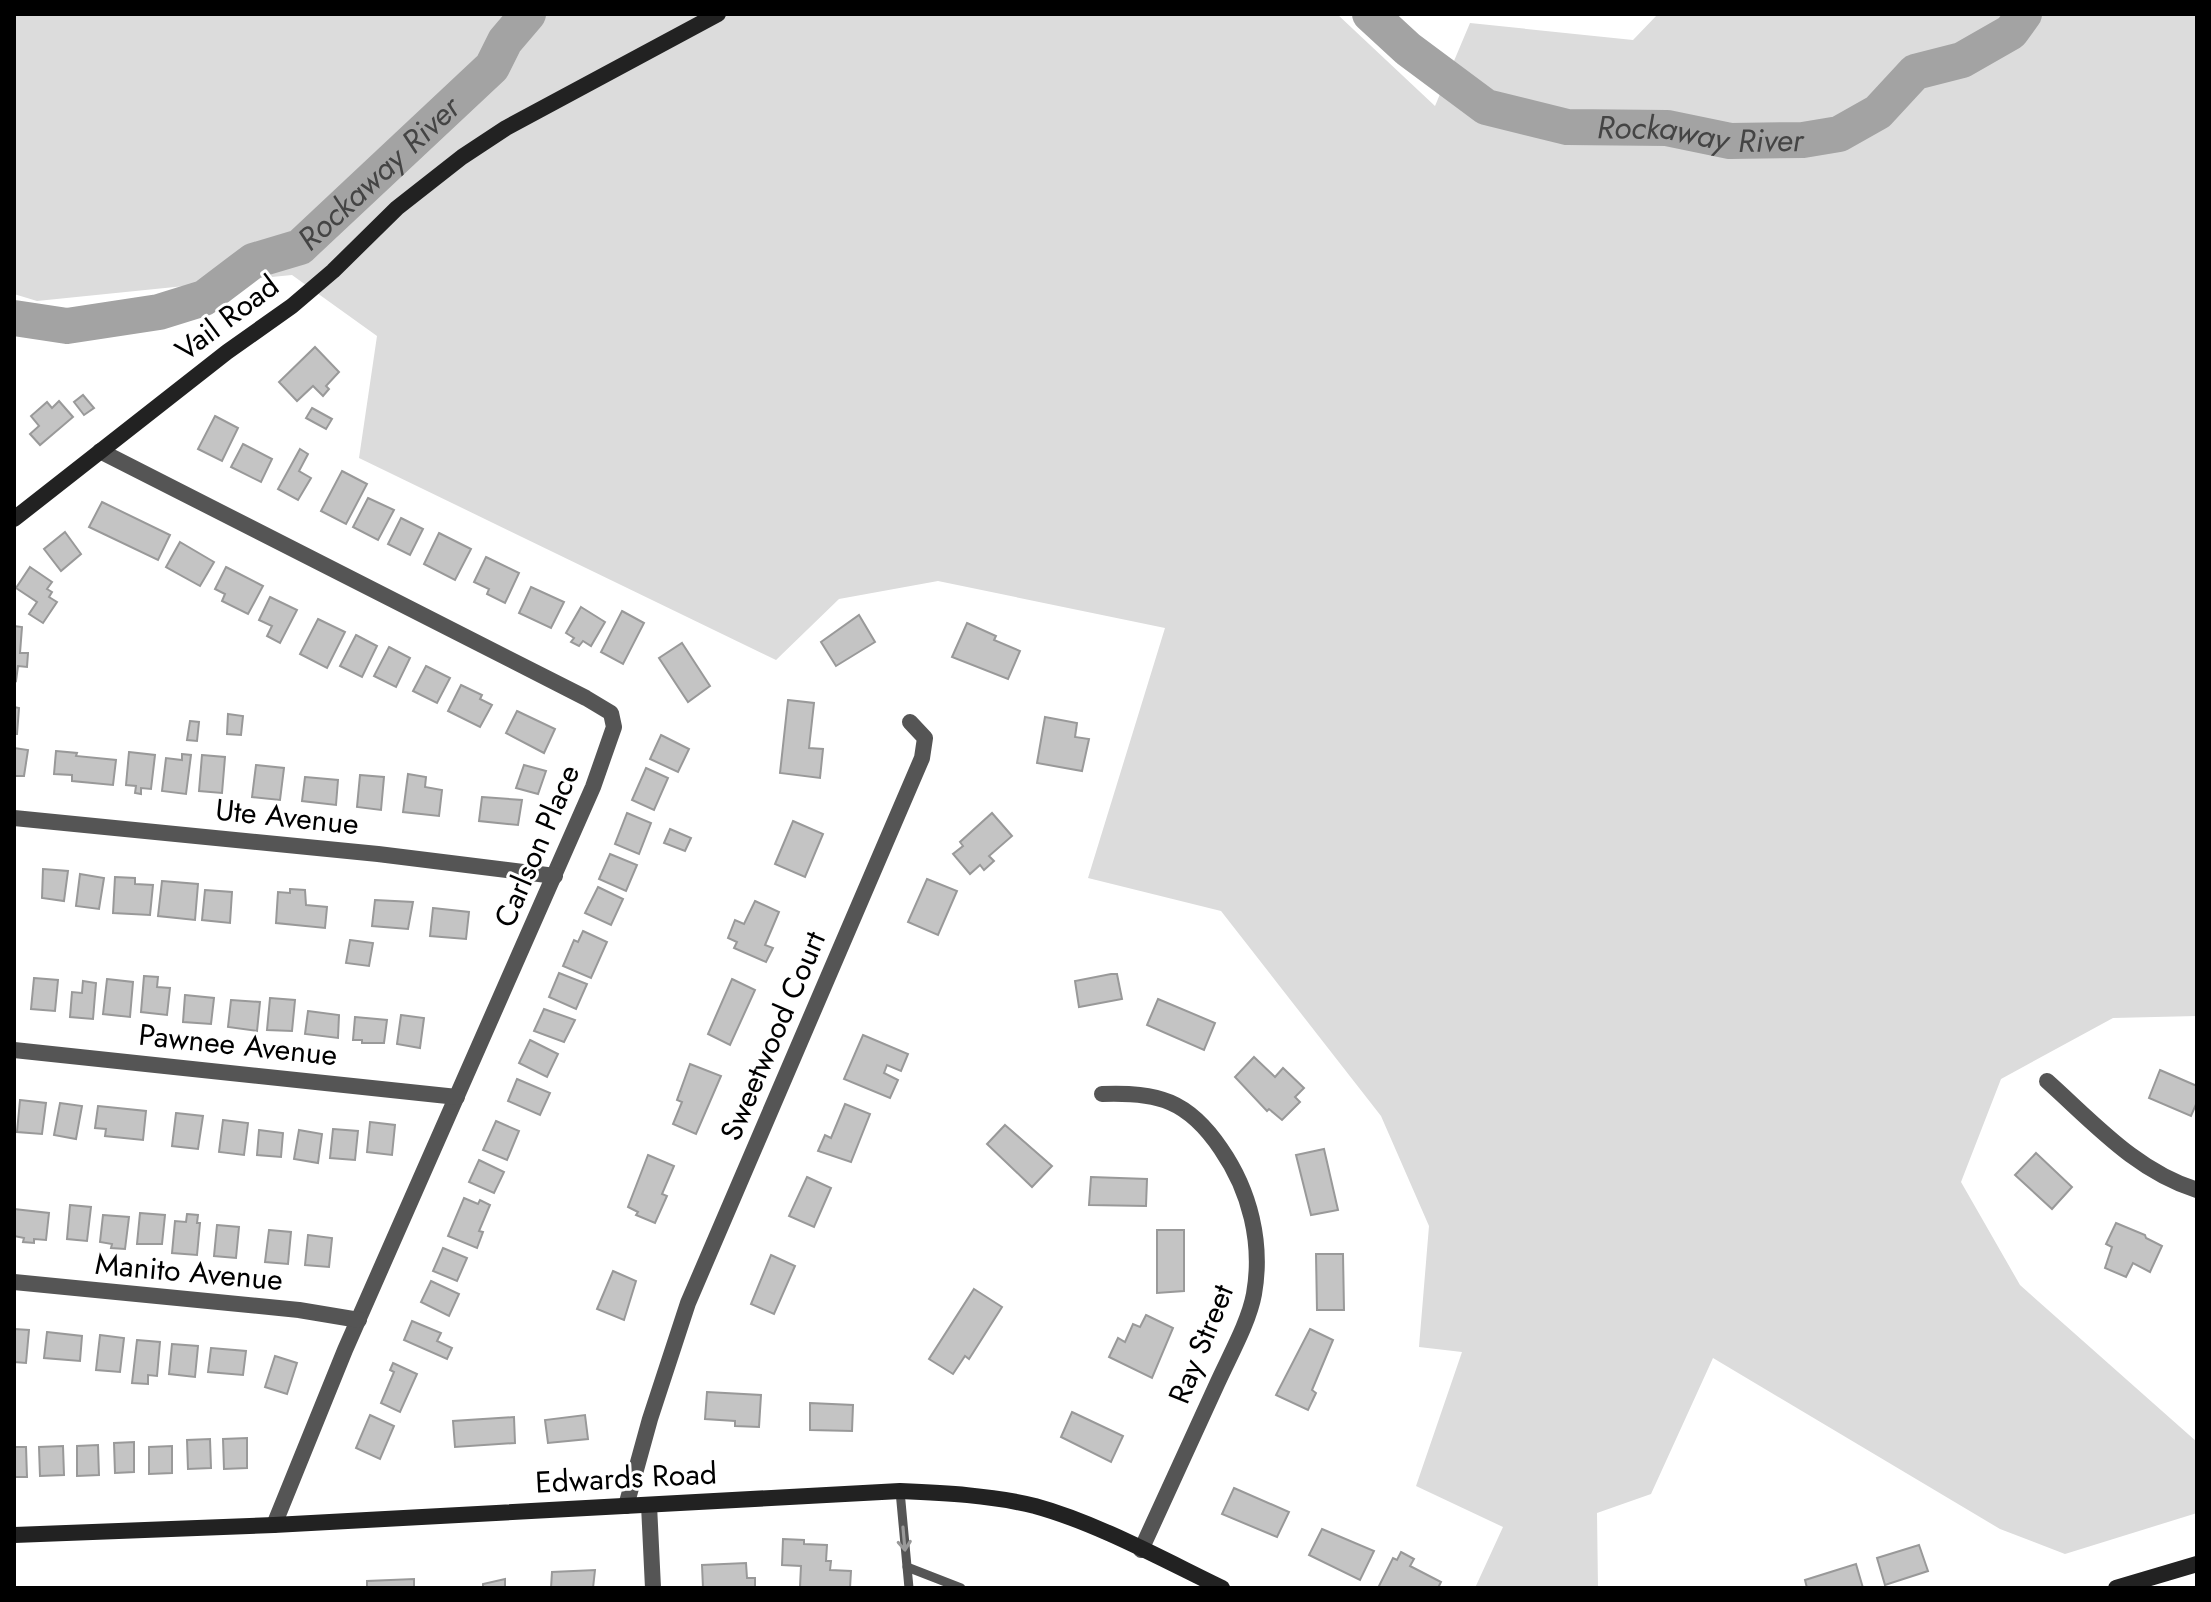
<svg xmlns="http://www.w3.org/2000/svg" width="2211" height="1602" viewBox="0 0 2211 1602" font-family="Jost,sans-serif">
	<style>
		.green { fill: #dcdcdc }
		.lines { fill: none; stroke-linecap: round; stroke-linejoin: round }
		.river { stroke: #a3a3a3; stroke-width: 36 }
		.building { fill: #c4c4c4; stroke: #999; stroke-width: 2 }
		.lane { stroke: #555; stroke-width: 9 }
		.street { stroke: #555; stroke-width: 16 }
		.secondary { stroke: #222; stroke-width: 16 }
		.oneway { stroke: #999 }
		.labels { text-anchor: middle; stroke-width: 6; stroke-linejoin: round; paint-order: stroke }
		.street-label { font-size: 30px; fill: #000; stroke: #fff }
		.water-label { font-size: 32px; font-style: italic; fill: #444; stroke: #fff }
	</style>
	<rect width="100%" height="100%" fill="#fff"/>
	<polygon class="green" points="14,14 1337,14 1435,106 1470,23 1633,40 1658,14 2197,14 2197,1016 2113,1018 2001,1079 1961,1182 2020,1285 2197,1442 2197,1513 2065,1554 2000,1529 1713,1358 1651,1494 1597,1513 1598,1588 1475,1588 1503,1527 1416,1486 1462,1352 1419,1347 1429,1226 1381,1116 1221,911 1088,878 1165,628 938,581 839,599 776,660 359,458 377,336 292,275 37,301 14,294"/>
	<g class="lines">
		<g class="river">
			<path id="s1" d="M1370 14 1408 49 1486 107 1567 127 1667 128 1730 141 1803 140 1839 134 1878 112 1915 72 1962 60 2011 32 2024 14"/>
			<path id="s2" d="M14 318 67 326 159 312 204 298 253 261 300 247 492 67 505 41 528 14"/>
		</g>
	</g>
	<g class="building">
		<polygon points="315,347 339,372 326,386 329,389 323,396 313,386 297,401 279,382"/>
		<polygon points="83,395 94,408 84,415 74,402"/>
		<polygon points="59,401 73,417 40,445 30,434 39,426 31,416 47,402 52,408"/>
		<polygon points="312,408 332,419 326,429 306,418"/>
		<polygon points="215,416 238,428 222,461 198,449"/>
		<polygon points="243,444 272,459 261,482 231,467"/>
		<polygon points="300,449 308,454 299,471 311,478 298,500 278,489"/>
		<polygon points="342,471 367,484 346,524 321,511"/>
		<polygon points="368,498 394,510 378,540 353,527"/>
		<polygon points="102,502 170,535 158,560 89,527"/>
		<polygon points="401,518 423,529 410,555 388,544"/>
		<polygon points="65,532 81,554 61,571 44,549"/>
		<polygon points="439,533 471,549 455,580 424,564"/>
		<polygon points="180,542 214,562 200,586 166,567"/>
		<polygon points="486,557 519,573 505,603 487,594 489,589 474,582"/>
		<polygon points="30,567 52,582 47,589 52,592 49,597 57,602 43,623 29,614 37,602 16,588"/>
		<polygon points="226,567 263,586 248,614 222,601 225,594 215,589"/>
		<polygon points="531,587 564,602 551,628 519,613"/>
		<polygon points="270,597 297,610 280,643 267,636 272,626 259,620"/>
		<polygon points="581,607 605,622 591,646 583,641 579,646 571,642 574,638 566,633"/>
		<polygon points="622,611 644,623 623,664 601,652"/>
		<polygon points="859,615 875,642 836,666 821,642"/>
		<polygon points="318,619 345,632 327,668 300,654"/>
		<polygon points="967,623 996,636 994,640 1020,651 1008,679 952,657"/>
		<polygon points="14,626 22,627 20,653 28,653 27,667 18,666 16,681 14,680"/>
		<polygon points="356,635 377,646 362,677 340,666"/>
		<polygon points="682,643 710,686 688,702 659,658"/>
		<polygon points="389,647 410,658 396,687 374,676"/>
		<polygon points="426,666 450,678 437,703 413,691"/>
		<polygon points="461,685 482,695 480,699 492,705 480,727 448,711"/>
		<polygon points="788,700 814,703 809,748 823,749 820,778 780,773"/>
		<polygon points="14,707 19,708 17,734 14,734"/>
		<polygon points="517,711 555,729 544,753 506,733"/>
		<polygon points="228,714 243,716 241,735 227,734"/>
		<polygon points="1045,717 1077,723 1075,737 1089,739 1082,771 1037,763"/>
		<polygon points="190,721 199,722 197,741 187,740"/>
		<polygon points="661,735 689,749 678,772 650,759"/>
		<polygon points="14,748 28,750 24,776 14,776"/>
		<polygon points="56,751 77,753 76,756 116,760 113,785 72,781 72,775 54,774"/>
		<polygon points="129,752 155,755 151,789 141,788 141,794 135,793 136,786 126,785"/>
		<polygon points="182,754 191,755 186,794 162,791 166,758 182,760"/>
		<polygon points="202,755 225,757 222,793 199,791"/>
		<polygon points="256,765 284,768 280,800 252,797"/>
		<polygon points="524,765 546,771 538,794 516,788"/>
		<polygon points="646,768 668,778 654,810 632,800"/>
		<polygon points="408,774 426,777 425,787 442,790 439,816 403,812"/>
		<polygon points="360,775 384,777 381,810 357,807"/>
		<polygon points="305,777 338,780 336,805 302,801"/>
		<polygon points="482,797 522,800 518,825 479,821"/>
		<polygon points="627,813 651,823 639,854 615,844"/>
		<polygon points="992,813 1012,836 989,856 994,861 984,870 980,865 970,874 953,854 963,846 960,842"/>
		<polygon points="793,821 823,834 805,877 775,864"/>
		<polygon points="670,829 691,838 685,851 664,843"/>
		<polygon points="610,854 637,865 626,891 599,879"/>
		<polygon points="43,869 68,871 64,901 42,898"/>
		<polygon points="80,874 104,878 99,909 76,906"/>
		<polygon points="115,877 135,878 135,884 153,885 150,915 113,913"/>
		<polygon points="927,879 957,891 938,935 908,922"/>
		<polygon points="162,881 198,884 195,920 158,916"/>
		<polygon points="598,887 623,899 611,925 585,913"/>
		<polygon points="290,889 305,890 306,905 327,907 325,928 276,923 278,892 290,893"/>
		<polygon points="205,890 232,892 230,923 202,920"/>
		<polygon points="375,900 413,902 408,929 372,926"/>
		<polygon points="755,901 779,912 765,945 773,948 766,962 734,948 737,942 728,938 735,920 744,924"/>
		<polygon points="433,908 469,912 466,939 430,936"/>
		<polygon points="583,931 607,942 591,978 563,966 574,940 578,942"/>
		<polygon points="350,940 373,943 369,966 346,963"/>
		<polygon points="559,973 587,984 576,1009 549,997"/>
		<polygon points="1111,974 1117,974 1122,999 1079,1007 1075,981"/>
		<polygon points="144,976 158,977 157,987 170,988 167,1015 141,1012"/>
		<polygon points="34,978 58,980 55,1011 31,1009"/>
		<polygon points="107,979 133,982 130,1017 103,1014"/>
		<polygon points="732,979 755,990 730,1045 708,1034"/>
		<polygon points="83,981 96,983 93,1019 70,1017 72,992 82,993"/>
		<polygon points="185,995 214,998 211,1024 183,1022"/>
		<polygon points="270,998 295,1000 292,1031 267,1030"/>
		<polygon points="1158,999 1215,1023 1204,1050 1147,1025"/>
		<polygon points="231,1000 260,1002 257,1031 228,1027"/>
		<polygon points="544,1009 575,1020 564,1042 534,1031"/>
		<polygon points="308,1011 339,1015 338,1038 305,1034"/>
		<polygon points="401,1015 424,1018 420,1048 397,1044"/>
		<polygon points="355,1017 387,1020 384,1043 362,1043 362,1040 353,1040"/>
		<polygon points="863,1035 908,1054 901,1071 887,1065 884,1073 898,1080 890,1098 844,1079"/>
		<polygon points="530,1040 558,1054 547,1077 519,1063"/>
		<polygon points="1254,1057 1275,1077 1283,1068 1304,1088 1295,1097 1300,1102 1282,1120 1269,1109 1267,1111 1235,1077"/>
		<polygon points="690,1064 721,1076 696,1134 673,1124 682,1102 677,1100"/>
		<polygon points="2160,1070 2197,1086 2197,1102 2191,1116 2149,1098"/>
		<polygon points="517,1079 550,1093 540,1115 508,1101"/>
		<polygon points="20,1100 46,1103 42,1134 17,1132"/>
		<polygon points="60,1103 82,1106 76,1139 54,1135"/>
		<polygon points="845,1104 870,1114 851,1162 818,1151 825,1135 831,1138"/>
		<polygon points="98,1106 146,1111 143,1140 105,1136 106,1129 95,1128"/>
		<polygon points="176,1113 203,1116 198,1149 172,1146"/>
		<polygon points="223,1120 248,1123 244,1155 219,1152"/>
		<polygon points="496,1121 519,1131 507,1160 483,1150"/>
		<polygon points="370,1122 395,1125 392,1155 367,1152"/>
		<polygon points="1005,1125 1052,1166 1032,1187 987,1144"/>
		<polygon points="333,1129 358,1131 355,1160 330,1158"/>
		<polygon points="259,1130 283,1133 281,1157 257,1155"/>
		<polygon points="299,1130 322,1134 318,1163 294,1159"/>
		<polygon points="1324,1149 1338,1210 1311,1215 1296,1155"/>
		<polygon points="2036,1153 2072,1187 2052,1209 2015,1175"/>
		<polygon points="648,1155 674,1166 662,1194 667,1196 655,1223 636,1215 638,1212 628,1207"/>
		<polygon points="479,1160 504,1172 494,1193 469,1182"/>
		<polygon points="807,1177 831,1188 814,1227 789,1216"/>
		<polygon points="1091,1177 1147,1179 1146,1206 1089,1205"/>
		<polygon points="464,1198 478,1204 480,1200 490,1205 479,1231 483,1232 477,1248 448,1236"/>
		<polygon points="70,1205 91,1207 87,1241 67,1239"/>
		<polygon points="14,1209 49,1213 46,1240 34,1239 34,1243 23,1242 24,1238 14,1236"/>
		<polygon points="140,1213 165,1215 162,1244 137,1244"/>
		<polygon points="187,1214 198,1215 197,1223 200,1223 197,1255 172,1253 175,1221 186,1222"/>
		<polygon points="103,1215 129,1217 125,1249 111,1248 112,1244 100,1242"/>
		<polygon points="2116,1223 2145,1235 2146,1238 2162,1246 2150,1272 2133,1263 2126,1277 2105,1268 2112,1247 2106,1244"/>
		<polygon points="217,1225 239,1227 236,1258 214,1256"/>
		<polygon points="269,1230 291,1232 288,1264 265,1262"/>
		<polygon points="1157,1230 1184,1230 1184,1291 1157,1293"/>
		<polygon points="308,1235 332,1238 329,1267 305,1265"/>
		<polygon points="443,1248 467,1258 457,1281 433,1271"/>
		<polygon points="1316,1254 1343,1254 1344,1310 1317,1310"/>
		<polygon points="771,1255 795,1266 774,1314 751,1304"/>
		<polygon points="613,1271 636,1281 624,1320 597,1309"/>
		<polygon points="431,1281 459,1294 449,1316 421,1302"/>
		<polygon points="974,1289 1002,1307 969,1359 965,1356 953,1374 929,1359"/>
		<polygon points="1146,1315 1173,1328 1152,1378 1109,1357 1118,1338 1125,1342 1133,1324 1140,1327"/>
		<polygon points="412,1321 441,1333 437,1341 452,1348 447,1359 404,1340"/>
		<polygon points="14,1329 29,1330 26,1363 14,1362"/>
		<polygon points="1310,1329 1333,1340 1312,1390 1316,1393 1308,1410 1276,1395"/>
		<polygon points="47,1332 82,1336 80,1361 44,1358"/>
		<polygon points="100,1335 124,1338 120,1372 96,1370"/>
		<polygon points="137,1340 160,1342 157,1376 148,1375 148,1384 132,1383"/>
		<polygon points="172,1344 198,1346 195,1377 169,1374"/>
		<polygon points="211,1348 246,1351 243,1375 208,1372"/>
		<polygon points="275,1356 297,1363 287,1394 265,1387"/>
		<polygon points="393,1363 417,1374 400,1412 381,1403 394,1372 390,1370"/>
		<polygon points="707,1392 761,1395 759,1427 735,1426 735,1421 705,1419"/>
		<polygon points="810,1403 853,1405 852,1431 810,1430"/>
		<polygon points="1072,1412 1123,1436 1111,1462 1061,1437"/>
		<polygon points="370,1415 394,1426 380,1459 356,1448"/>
		<polygon points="585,1415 588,1439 548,1443 545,1420"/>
		<polygon points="514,1417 515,1443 455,1447 453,1421"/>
		<polygon points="247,1438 247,1468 224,1469 223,1439"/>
		<polygon points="210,1439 211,1468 188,1469 187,1440"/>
		<polygon points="134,1442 134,1472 115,1473 114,1443"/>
		<polygon points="98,1445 99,1475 77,1476 77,1446"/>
		<polygon points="63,1446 64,1475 40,1476 39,1447"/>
		<polygon points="172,1446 172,1473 149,1474 149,1447"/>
		<polygon points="14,1447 26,1447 27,1477 14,1477"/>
		<polygon points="1234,1488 1289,1512 1277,1537 1222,1514"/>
		<polygon points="1322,1529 1374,1551 1360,1580 1309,1555"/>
		<polygon points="783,1539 804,1540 804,1544 827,1545 826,1561 831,1561 830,1570 851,1571 850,1588 800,1587 801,1566 782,1565"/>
		<polygon points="1919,1545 1928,1571 1885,1585 1877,1558"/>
		<polygon points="1401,1552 1414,1559 1410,1566 1441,1582 1438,1588 1378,1588 1393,1558 1397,1560"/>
		<polygon points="746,1563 747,1578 755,1578 755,1588 703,1588 702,1565"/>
		<polygon points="1856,1564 1863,1588 1807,1588 1805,1580"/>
		<polygon points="595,1570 593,1588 551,1588 552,1572"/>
		<polygon points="414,1579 414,1588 367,1588 367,1581"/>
		<polygon points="505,1579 505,1588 483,1588 483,1584"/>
	</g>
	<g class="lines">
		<g class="lane">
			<polyline points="900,1491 909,1588"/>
			<polyline points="907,1567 961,1588"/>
		</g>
		<g class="street">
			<polyline points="100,451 586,698 611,713 614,727 593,787 345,1350 274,1525"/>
			<polyline points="14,818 378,854 555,876"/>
			<polyline points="14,1050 457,1097"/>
			<path d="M2047 1081C2094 1123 2136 1171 2197 1190"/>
			<path d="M1102 1094C1158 1092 1188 1100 1221 1149 1250 1191 1263 1243 1254 1294 1249 1322 1229 1357 1217 1384 1192 1439 1166 1495 1141 1550"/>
			<polyline points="14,1282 299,1310 359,1320"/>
			<polyline points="649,1505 653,1588"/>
			<polyline points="626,1506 650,1419 688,1303 922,758 925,738 910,722"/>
		</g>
		<g class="secondary">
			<polyline points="14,519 227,352 292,306 333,271 397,208 462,157 506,128 718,14"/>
			<path d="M14 1535 274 1525 900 1491C945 1493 990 1495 1035 1506 1097 1523 1164 1560 1222 1588"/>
			<polyline points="2116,1588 2197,1564"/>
		</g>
	</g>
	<defs><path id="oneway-shaft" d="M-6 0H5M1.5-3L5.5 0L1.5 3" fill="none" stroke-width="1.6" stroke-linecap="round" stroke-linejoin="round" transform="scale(2)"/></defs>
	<use class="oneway" href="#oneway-shaft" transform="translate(904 1539) rotate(85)"/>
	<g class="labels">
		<g class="street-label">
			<text transform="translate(227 318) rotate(-37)" y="10">Vail Road</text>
			<text transform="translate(287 817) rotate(6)" y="10">Ute Avenue</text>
			<text transform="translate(537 846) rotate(-67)" y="10">Carlson Place</text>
			<text transform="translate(773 1036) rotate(-67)" y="10">Sweetwood Court</text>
			<text transform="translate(238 1045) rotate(6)" y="10">Pawnee Avenue</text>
			<text transform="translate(189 1272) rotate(5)" y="10">Manito Avenue</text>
			<text transform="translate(1201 1344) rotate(-68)" y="10">Ray Street</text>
			<text transform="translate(626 1478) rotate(-3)" y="10">Edwards Road</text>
		</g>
		<g class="water-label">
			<text dy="11" stroke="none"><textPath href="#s1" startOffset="366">Rockaway River</textPath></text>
			<text dy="11" stroke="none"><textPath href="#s2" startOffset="412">Rockaway River</textPath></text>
		</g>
	</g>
	<rect width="2211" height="1602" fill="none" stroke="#000000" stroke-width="32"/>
</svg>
